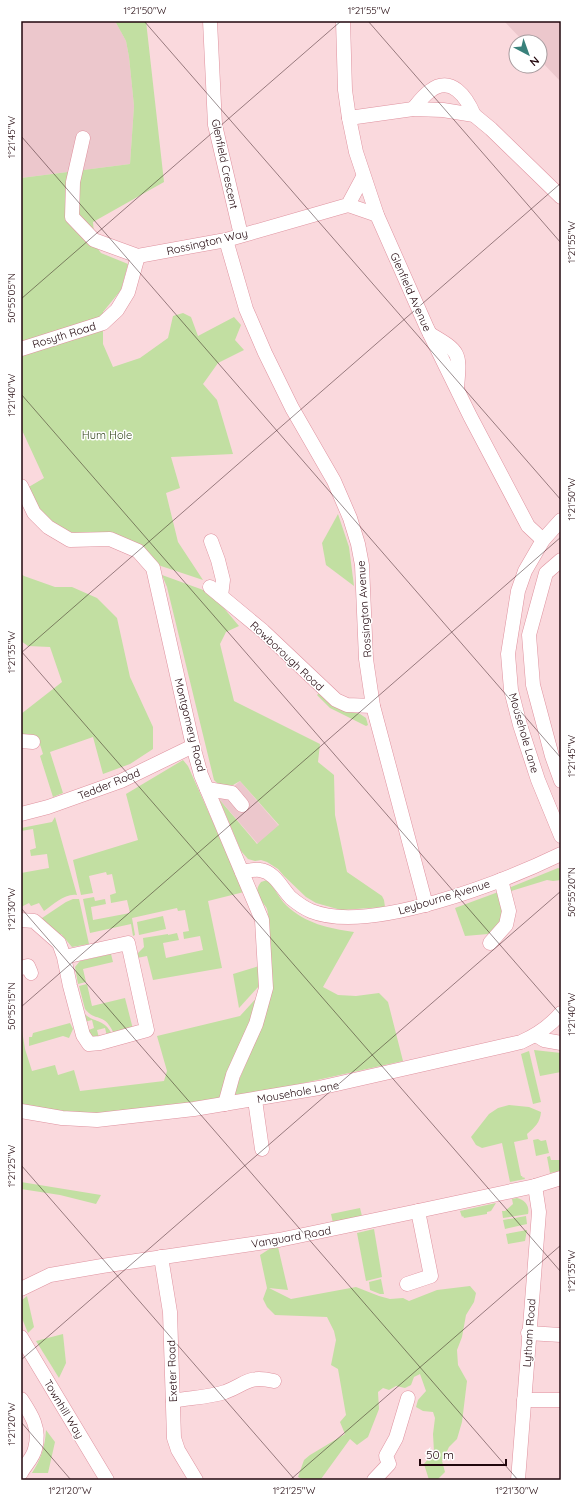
<svg xmlns="http://www.w3.org/2000/svg" width="582" height="1501" viewBox="0 0 582 1501" font-family="Quicksand,sans-serif">
	<style>
		.built { fill: #ecc7cc }
		.green { fill: #c2dfa2 }
		.lines { fill: none; stroke-linecap: round; stroke-linejoin: round }
		.minor-casing { stroke: #df929f; stroke-width: 15 }
		.minor { stroke: #fff; stroke-width: 14 }
		.ticks { fill: none; stroke: #21060c; stroke-width: 1; stroke-opacity: 0.45 }
		.labels { text-anchor: middle; stroke-width: 3; stroke-linejoin: round; paint-order: stroke }
		.street-label { font-size: 11px; fill: #21060c; stroke: #fff }
		.park-label { font-size: 11px; fill: #32441c; stroke: #fff }
		.neatline { fill: none; stroke: #21060c; stroke-width: 1.5 }
		.ticks-label { font-size: 10px; text-anchor: middle; fill: #21060c }
	</style>
	<rect width="100%" height="100%" fill="#fad9dd"/>
	<g class="built">
		<polygon points="21,21 115,21 126,41 129,57 134,106 130,164 21,178"/>
		<polygon points="504,21 561,21 561,82 540,60 540,42 524,42"/>
		<polygon points="240,781 279,826 258,844 219,799"/>
	</g>
	<g class="green">
		<polygon points="115,21 146,21 164,182 93,222 95,245 101,253 128,264 121,290 103,312 103,344 113,367 140,358 168,338 173,316 183,313 191,317 198,336 234,317 241,325 235,340 244,350 218,363 203,384 217,400 233,454 171,457 180,488 166,493 178,542 203,580 158,565 143,549 62,530 46,522 27,488 44,478 21,428 21,178 130,164 134,106 129,57 126,41"/>
		<polygon points="338,514 349,547 354,586 326,565 322,543"/>
		<path d="M21 574 24 576 55 587H72L97 598 117 618 130 677 153 727V749L130 764 103 774 93 737 50 752 63 793 53 797 40 756 43 754C39 739 37 737 21 735V714L62 682 50 647 28 646 21 641Z"/>
		<polygon points="162,575 206,591 217,600 239,626 226,632 220,644 234,701 320,744 318,762 334,775 335,815 347,872 382,896 384,900 385,907 341,910 316,903 306,897 284,876 278,869 267,862 261,860 255,861 248,859 241,851 219,799 257,844 279,825 240,781 228,788 222,788 214,780 167,587"/>
		<polygon points="319,693 340,709 360,714 366,718 368,725 366,726 330,708 317,695"/>
		<polygon points="183,760 188,766 244,892 208,901 222,968 153,980 147,956 137,958 138,953 144,947 143,938 168,934 168,935 177,933 179,940 163,943 166,958 203,950 200,936 184,939 183,932 189,931 185,910 178,911 177,908 132,918 135,935 133,936 131,924 90,933 83,899 94,897 95,901 105,899 106,904 91,907 93,920 130,913 127,900 111,903 110,895 116,893 112,874 107,875 106,872 89,876 93,893 81,895 73,860 138,840 126,794"/>
		<path d="M55 817 77 895C65 893 54 904 44 911L39 903 31 906 29 903 21 907V873L49 868 47 854 31 856 30 850 36 848 33 829 21 831V828L52 822Z"/>
		<polygon points="558,868 561,869 561,880 553,881 547,880 508,892 506,889"/>
		<path d="M267 880C275 887 278 897 286 905 306 924 328 928 354 932L323 987 338 995 356 996 379 993 388 1002 403 1061 231 1099 263 1023 269 919C268 916 268 910 266 907 259 898 253 892 261 882Z"/>
		<polygon points="501,891 507,909 502,922 488,934 465,936 455,908"/>
		<polygon points="73,899 79,899 89,944 72,947 61,934 58,934 39,920 66,902"/>
		<polygon points="163,916 166,929 139,935 137,922"/>
		<polygon points="111,954 113,962 83,969 86,982 78,984 75,967 80,961"/>
		<polygon points="259,966 259,986 239,1008 233,974"/>
		<path d="M87 984 92 1006 125 998 133 1029 114 1034C104 1011 96 1023 85 1009L79 986Z"/>
		<polygon points="260,994 221,1101 98,1115 62,1112 21,1104 21,1024 25,1049 32,1071 55,1065 58,1075 74,1070 80,1091 164,1081 167,1071 157,1036 240,1016"/>
		<path d="M82 1011C92 1024 103 1017 112 1034L107 1036 105 1028 97 1030 99 1038 94 1039 86 1031 94 1028 92 1020 84 1022Z"/>
		<polygon points="70,1023 73,1029 69,1038 63,1036 29,1046 29,1037 32,1037 33,1033"/>
		<polygon points="534,1050 561,1053 561,1072 540,1076"/>
		<polygon points="529,1051 541,1102 533,1104 521,1054"/>
		<path d="M509 1105 529 1107 541 1112C540 1123 535 1127 527 1134L528 1139 514 1142 521 1176H522L523 1178 524 1177 525 1179 510 1182 502 1143 482 1148 476 1145 471 1137 489 1114 498 1108Z"/>
		<polygon points="538,1139 541,1141 546,1140 549,1153 536,1156 533,1140"/>
		<polygon points="550,1156 551,1160 561,1160 561,1171 550,1173 547,1157"/>
		<polygon points="21,1182 101,1195 96,1204 60,1195 21,1189"/>
		<path d="M517 1198C525 1200 530 1206 528 1214L503 1218 502 1211H505L513 1204 512 1199Z"/>
		<polygon points="496,1203 491,1211 487,1212 487,1214 464,1218 463,1216 462,1217 460,1211"/>
		<polygon points="360,1208 362,1216 333,1223 331,1214"/>
		<polygon points="526,1216 527,1224 505,1229 503,1220"/>
		<polygon points="374,1229 382,1277 366,1281 357,1233"/>
		<polygon points="527,1230 525,1241 508,1244 506,1234"/>
		<polygon points="278,1247 288,1290 269,1288 291,1299 356,1287 379,1296 390,1299 403,1298 409,1301 437,1290 470,1286 476,1293 474,1302 466,1315 462,1337 457,1350 458,1365 467,1381 462,1422 457,1439 449,1447 442,1461 445,1472 437,1480 429,1480 424,1464 434,1452 433,1434 435,1418 433,1412 423,1411 416,1407 418,1400 426,1391 420,1374 414,1377 411,1385 405,1388 396,1386 389,1390 383,1388 378,1392 379,1409 368,1437 357,1445 350,1439 321,1479 304,1480 298,1477 304,1460 310,1455 345,1434 340,1422 346,1415 338,1369 331,1365 336,1340 334,1331 327,1317 275,1315 267,1307 263,1299 267,1288 260,1255 271,1248"/>
		<polygon points="381,1279 384,1294 380,1294 370,1290 369,1282"/>
		<polygon points="27,1296 34,1327 28,1333 21,1316 22,1300"/>
		<polygon points="63,1334 66,1363 59,1378 36,1341"/>
		<path d="M46 1430 55 1442 48 1473H32C41 1459 45 1447 46 1430Z"/>
	</g>
	<g class="lines">
		<g class="minor-casing">
			<g id="minor">
				<polyline points="210,21 215,125 241,235"/>
				<polyline points="343,21 345,90 349,118 356,152 377,215 427,328 470,416 528,526 543,540"/>
				<path d="M413 109C418 103 423 96 430 91 451 74 467 98 474 115"/>
				<polyline points="349,118 413,109 443,110 474,115 491,129 561,197"/>
				<polyline points="83,138 73,182 72,217 94,240 138,256 226,240 348,205 363,177"/>
				<polyline points="348,205 377,215"/>
				<polyline points="226,240 246,309 265,353 292,408 334,481 350,518 358,544 362,565 366,659 373,706 426,905"/>
				<path d="M430 334C461 352 460 353 457 388"/>
				<polyline points="21,349 103,323 117,310 128,292 138,256"/>
				<polyline points="21,486 34,513 48,527 70,540 110,539 138,551 153,568 193,746 201,775 262,920 266,988 256,1024 233,1075 225,1104"/>
				<polyline points="561,520 543,540 525,571 518,591 508,654 511,690 520,725 538,780 561,836"/>
				<polyline points="211,541 218,560 223,580 221,596"/>
				<polyline points="561,560 546,573 529,635 533,685 552,756 561,781"/>
				<polyline points="210,587 263,631 336,700 347,705 373,706"/>
				<polyline points="21,741 33,742"/>
				<polyline points="207,789 232,793 242,805"/>
				<polyline points="21,814 48,807 121,781 193,746"/>
				<path d="M242 872C248 871 254 869 260 870 275 872 282 889 291 898 297 903 304 908 311 911 370 935 505 881 561 854"/>
				<polyline points="21,920 34,921 59,943 64,957 70,986 83,1035 89,1044 100,1043 147,1030 128,943 64,957"/>
				<polyline points="490,943 506,925 509,911 501,880"/>
				<polyline points="21,968 28,966 31,973"/>
				<polyline points="536,1035 544,1040 561,1043"/>
				<polyline points="255,1100 262,1149"/>
				<path d="M21 1111 62 1118 97 1120 194 1109 319 1088 521 1042C537 1035 550 1026 561 1013"/>
				<polyline points="161,1257 170,1312 174,1438 178,1450 196,1480"/>
				<polyline points="407,1284 431,1276 418,1211"/>
				<polyline points="21,1289 50,1275 102,1266 279,1240 418,1211 535,1186 561,1178"/>
				<polyline points="528,1333 561,1335"/>
				<polyline points="21,1337 107,1480"/>
				<path d="M21 1399C31 1414 41 1429 35 1449 33 1458 25 1465 21 1473"/>
				<polyline points="524,1400 561,1400"/>
				<path d="M173 1401C188 1398 210 1397 225 1392 247 1384 247 1375 274 1381"/>
				<polyline points="374,1480 389,1464 386,1456 396,1438 408,1398"/>
				<polyline points="518,1480 539,1212 535,1186"/>
			</g>
		</g>
		<use href="#minor" class="minor"/>
	</g>
	<path class="ticks" d="M144 21 561 500M368 21 561 243M21 136 561 758M21 299 341 21M21 394 561 1015M21 651 561 1272M21 653 561 183M21 908 518 1480M21 1007 561 537M21 1165 295 1480M21 1360 561 891M21 1422 71 1480M290 1480 561 1245"/>
	<g class="labels">
		<g class="street-label">
			<text transform="translate(225 164) rotate(78)" y="4">Glenfield Crescent</text>
			<text transform="translate(207 242) rotate(-13)" y="4">Rossington Way</text>
			<text transform="translate(411 292) rotate(66)" y="4">Glenfield Avenue</text>
			<text transform="translate(64 335) rotate(-17)" y="4">Rosyth Road</text>
			<text transform="translate(364 609) rotate(-94)" y="4">Rossington Avenue</text>
			<text transform="translate(287 656) rotate(43)" y="4">Rowborough Road</text>
			<text transform="translate(190 725) rotate(76)" y="4">Montgomery Road</text>
			<text transform="translate(524 733) rotate(74)" y="4">Mousehole Lane</text>
			<text transform="translate(109 784) rotate(-22)" y="4">Tedder Road</text>
			<text transform="translate(444 897) rotate(-17)" y="4">Leybourne Avenue</text>
			<text transform="translate(298 1092) rotate(-10)" y="4">Mousehole Lane</text>
			<text transform="translate(291 1237) rotate(-10)" y="4">Vanguard Road</text>
			<text transform="translate(529 1333) rotate(-86)" y="4">Lytham Road</text>
			<text transform="translate(172 1371) rotate(-92)" y="4">Exeter Road</text>
			<text transform="translate(64 1409) rotate(59)" y="4">Townhill Way</text>
		</g>
		<g class="park-label">
			<text x="107" y="439">Hum Hole</text>
		</g>
	</g>
	<rect width="582" height="1501" fill="none" stroke="#ffffff" stroke-width="44"/>
	<g transform="translate(528 54) rotate(139)"><circle r="19" fill="#ffffff" stroke="#a69b9e"/>
	<path d="M0-3L7 15L0 10L-7 15Z" fill="#39817b"/>
	<text y="-6" font-size="11" font-weight="bold" text-anchor="middle" fill="#21060c">N</text>
	</g>
	<path d="M420 1459v6h86v-6" fill="none" stroke="#21060c" stroke-width="2"/>
	<text x="426" y="1459" font-size="12" fill="#21060c" stroke="#ffffff" stroke-width="3" paint-order="stroke">50 m</text>
	<rect x="22" y="22" width="538" height="1457" class="neatline"/>
	<g class="ticks-label">
		<text x="145" y="14">1°21'50"W</text>
		<text x="369" y="14">1°21'55"W</text>
		<text transform="translate(11 137) rotate(-90)" y="4">1°21'45"W</text>
		<text transform="translate(571 242) rotate(-90)" y="4">1°21'55"W</text>
		<text transform="translate(11 298) rotate(-90)" y="4">50°55'05"N</text>
		<text transform="translate(11 395) rotate(-90)" y="4">1°21'40"W</text>
		<text transform="translate(571 499) rotate(-90)" y="4">1°21'50"W</text>
		<text transform="translate(11 652) rotate(-90)" y="4">1°21'35"W</text>
		<text transform="translate(571 756) rotate(-90)" y="4">1°21'45"W</text>
		<text transform="translate(571 892) rotate(-90)" y="4">50°55'20"N</text>
		<text transform="translate(11 909) rotate(-90)" y="4">1°21'30"W</text>
		<text transform="translate(11 1006) rotate(-90)" y="4">50°55'15"N</text>
		<text transform="translate(571 1014) rotate(-90)" y="4">1°21'40"W</text>
		<text transform="translate(11 1166) rotate(-90)" y="4">1°21'25"W</text>
		<text transform="translate(571 1271) rotate(-90)" y="4">1°21'35"W</text>
		<text transform="translate(11 1424) rotate(-90)" y="4">1°21'20"W</text>
		<text x="70" y="1494">1°21'20"W</text>
		<text x="294" y="1494">1°21'25"W</text>
		<text x="517" y="1494">1°21'30"W</text>
	</g>
</svg>
